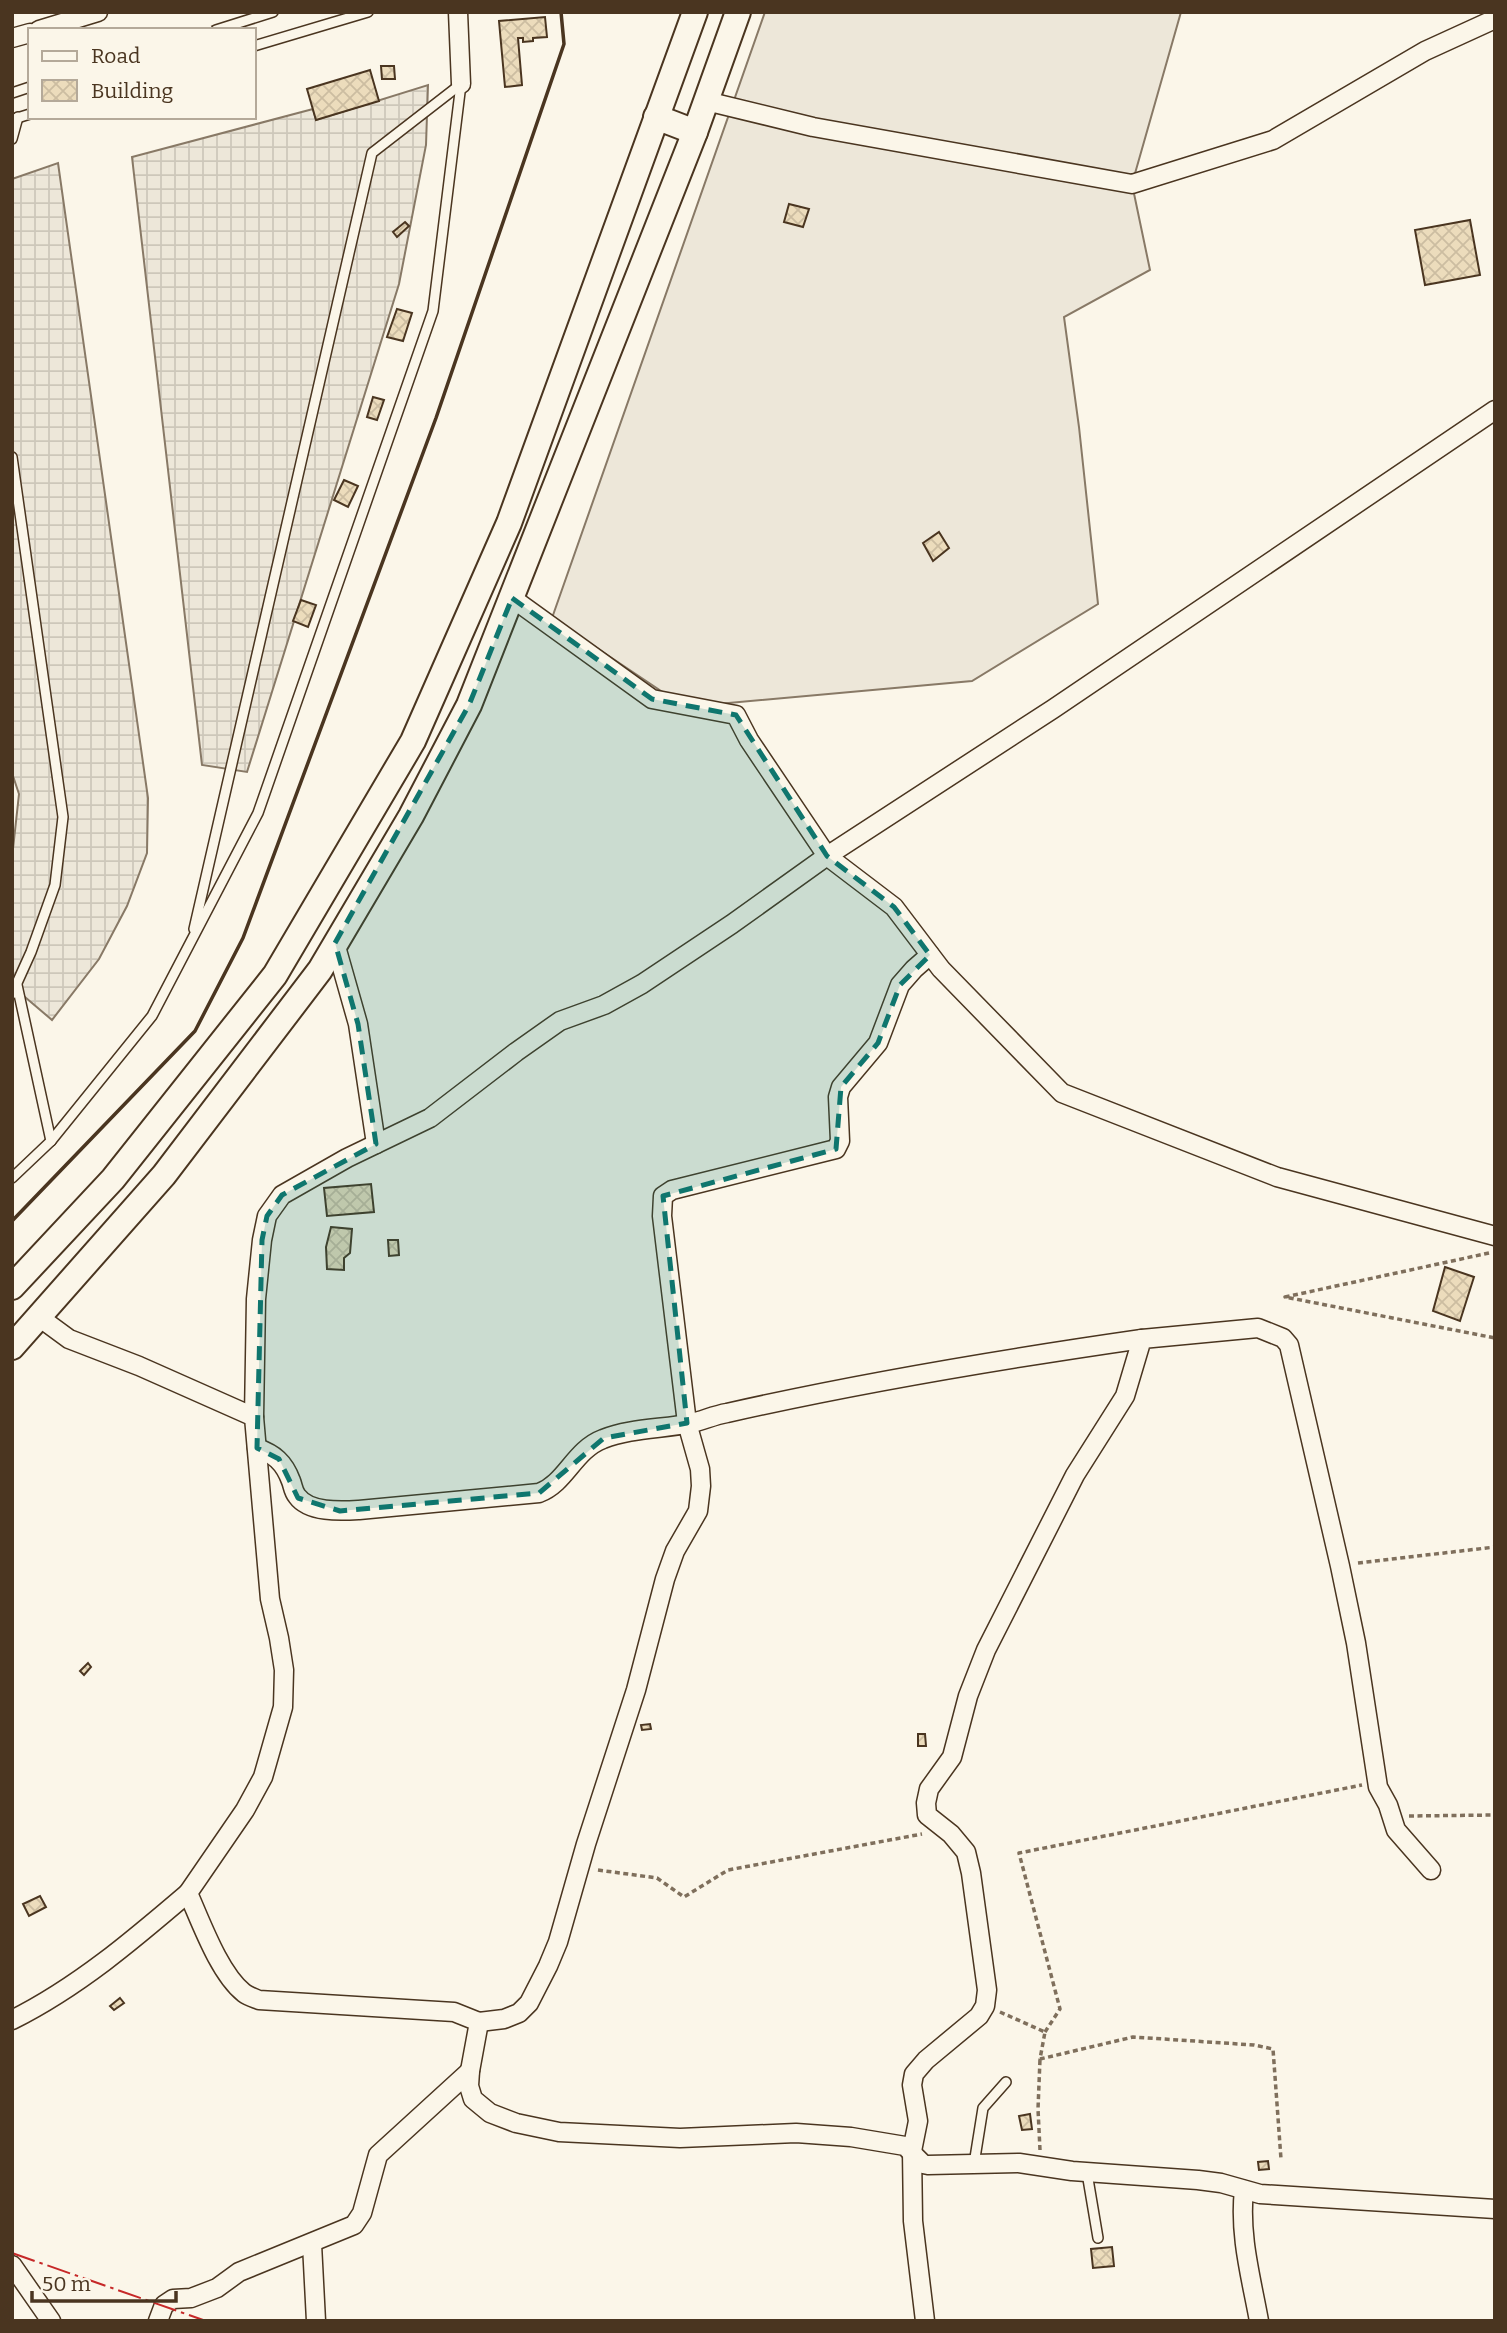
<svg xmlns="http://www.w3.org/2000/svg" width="1507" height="2333" viewBox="0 0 1507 2333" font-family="Bitter,serif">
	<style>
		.parking { fill: #ede7d9; stroke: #887966; stroke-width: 2 }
		.plaza { fill: url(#plaza-grid); stroke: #887966; stroke-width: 2 }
		.building { fill: url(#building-cross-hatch); stroke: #4a3520; stroke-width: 2 }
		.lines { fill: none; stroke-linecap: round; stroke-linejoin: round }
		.service-casing { stroke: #4a3520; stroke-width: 12 }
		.minor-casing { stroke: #4a3520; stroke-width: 21 }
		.secondary-casing { stroke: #4a3520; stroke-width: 28 }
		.path { stroke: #7f6f5c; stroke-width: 3.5; stroke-dasharray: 5 3.5; stroke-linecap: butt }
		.service { stroke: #fbf6e9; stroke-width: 9 }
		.minor { stroke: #fbf6e9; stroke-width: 18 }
		.secondary { stroke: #fbf6e9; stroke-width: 24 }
		.wall { stroke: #4a3520; stroke-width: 3.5 }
		.power { stroke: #c62828; stroke-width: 2; stroke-dasharray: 24 5 3.5 5; stroke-linecap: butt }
		.marked { fill: #0f766e; fill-opacity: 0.2; stroke: #0f766e; stroke-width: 5; stroke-dasharray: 14 9; stroke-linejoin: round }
	</style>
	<defs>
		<pattern id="plaza-grid" width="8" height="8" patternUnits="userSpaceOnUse" patternTransform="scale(1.75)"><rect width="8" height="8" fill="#ede7d9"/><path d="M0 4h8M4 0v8" fill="none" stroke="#cdc7ba"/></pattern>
		<pattern id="building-cross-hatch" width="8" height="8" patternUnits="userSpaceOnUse" patternTransform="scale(1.75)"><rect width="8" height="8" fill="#ecdcbc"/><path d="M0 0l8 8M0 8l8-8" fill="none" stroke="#ccbda1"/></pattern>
	</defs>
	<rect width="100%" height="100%" fill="#fbf6e9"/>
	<polygon class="parking" points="765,12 1181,12 1132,184 1150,270 1064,317 1079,427 1098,604 972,681 685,707 552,618"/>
	<g class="plaza">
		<polygon points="428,85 426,145 399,284 247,772 202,765 132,157 313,109 316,120"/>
		<polygon points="58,163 148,798 147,853 127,906 99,959 52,1020 12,986 12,858 19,794 12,773 12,179"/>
	</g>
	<g class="building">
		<polygon points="545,17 547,37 533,38 533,41 523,42 523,38 518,38 522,85 505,87 499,21"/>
		<polygon points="381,66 394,66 395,79 382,79"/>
		<polygon points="370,70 379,101 316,120 307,89"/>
		<polygon points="789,204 809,209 803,227 784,222"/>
		<polygon points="1470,220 1480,275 1425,285 1415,230"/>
		<polygon points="405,222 409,226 397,237 393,232"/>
		<polygon points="397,309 412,313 403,341 387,337"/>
		<polygon points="373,397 384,400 377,420 367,417"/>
		<polygon points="344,480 358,486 348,507 334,500"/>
		<polygon points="939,532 949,548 933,561 923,543"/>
		<polygon points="301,600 316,605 308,627 293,621"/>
		<polygon points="371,1184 374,1212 327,1216 324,1188"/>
		<polygon points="331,1227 352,1229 350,1253 344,1258 344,1270 327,1269 326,1247"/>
		<polygon points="388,1240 398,1240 399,1255 389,1256"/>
		<polygon points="1445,1267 1474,1277 1460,1321 1433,1311"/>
		<polygon points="88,1663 91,1667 84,1675 80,1671"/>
		<polygon points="650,1724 651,1729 642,1730 641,1725"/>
		<polygon points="918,1734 925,1734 926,1746 918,1746"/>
		<polygon points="40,1896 46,1907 29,1916 23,1904"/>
		<polygon points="120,1998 124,2003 114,2010 110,2006"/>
		<polygon points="1030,2114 1032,2129 1022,2130 1019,2116"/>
		<polygon points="1268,2161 1269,2169 1259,2170 1258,2162"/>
		<polygon points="1112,2247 1114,2266 1093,2268 1091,2249"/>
	</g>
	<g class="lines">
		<g class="service-casing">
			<g id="service">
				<polyline points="216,30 273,12"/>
				<polyline points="254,46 368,12"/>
				<polyline points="12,93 30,87"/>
				<polyline points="14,119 30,114"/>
				<polyline points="12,139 18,117"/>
				<polyline points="12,457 63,817 55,885 31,952 12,994"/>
				<polyline points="194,929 372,153 461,84"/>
				<polyline points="17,985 51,1141"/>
				<polyline points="12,1178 51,1141 152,1016 258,813 433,311 461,84"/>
				<polyline points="974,2164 983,2108 1006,2082"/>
				<polyline points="1087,2173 1098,2238"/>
			</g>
		</g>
		<g class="minor-casing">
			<g id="minor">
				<polyline points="458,12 461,84"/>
				<polyline points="39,30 98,12"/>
				<polyline points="12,38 30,33"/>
				<polyline points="706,101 813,127 1132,184 1273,140 1425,51 1495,19"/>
				<polyline points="512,598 652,699 736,715 749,740 827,856 894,907 941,969 1062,1093 1277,1177 1495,1236"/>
				<polyline points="335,943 358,1024 376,1144"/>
				<path d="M39 1317 69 1339 139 1366 254 1417 270 1599 279 1638 284 1670 283 1707 263 1777 245 1810 188 1893C201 1922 219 1973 244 1993 248 1996 254 1998 259 2000L454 2012 479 2022 470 2071 469 2086 473 2099 490 2113 516 2123 559 2132 680 2138 796 2133 851 2137 905 2146 923 2164 928 2165 1019 2163 1072 2171 1198 2180 1221 2183 1260 2194 1495 2209"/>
				<polyline points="254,1417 256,1299 262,1240 267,1216 282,1195 347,1158 430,1118 516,1052 560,1021 604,1005 642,984 732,924 827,856 1053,709 1495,410"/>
				<path d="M257 1448C274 1454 284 1462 291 1481 293 1486 293 1491 297 1496 309 1513 341 1511 359 1510L539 1493C566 1483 574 1450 603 1439 630 1428 663 1429 692 1423 704 1420 715 1415 727 1413 864 1382 1003 1359 1142 1339"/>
				<path d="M12 2020C78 1987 133 1940 188 1893"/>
				<polyline points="479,2022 504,2019 519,2013 529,2003 548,1966 558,1942 586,1844 636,1690 665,1579 675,1551 698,1511 701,1486 700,1469 687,1423 662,1216 663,1196 672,1190 836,1149 840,1141 838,1097 841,1087 878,1043 900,985 914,969 930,955"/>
				<path d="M1244 2190C1239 2235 1251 2277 1259 2321"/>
				<polyline points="312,2244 316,2321"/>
				<polyline points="12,2265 51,2321"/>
				<polyline points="158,2321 164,2305 173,2299 191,2298 217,2288 239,2272 354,2225 362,2213 378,2155 470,2071"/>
				<polyline points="925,2321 913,2221 912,2151 918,2121 912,2085 914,2074 926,2060 979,2016 985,2006 987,1990 971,1873 966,1852 951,1834 927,1815 926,1803 929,1789 952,1757 968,1696 986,1650 1075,1475 1125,1396 1142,1339 1258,1328 1283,1338 1289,1345 1340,1566 1356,1643 1378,1787 1388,1805 1396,1830 1431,1870"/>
			</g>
		</g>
		<g class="secondary-casing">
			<g id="secondary">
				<polyline points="656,117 695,132"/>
				<polyline points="12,1287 113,1179 275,975 413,741 509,523 695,12"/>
				<polyline points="12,1347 164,1175 320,970 411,816 469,705 695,132 738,12"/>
			</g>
		</g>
		<g class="path">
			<polyline points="1489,1253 1285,1297 1495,1338"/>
			<polyline points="1358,1563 1495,1547"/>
			<polyline points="1409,1816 1495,1815"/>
			<polyline points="598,1870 657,1878 684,1897 728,1870 922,1834"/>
			<polyline points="1000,2012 1045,2032 1040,2059 1133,2037 1254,2045 1273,2049 1281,2159"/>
			<polyline points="1045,2032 1060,2009 1019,1853 1362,1785"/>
			<polyline points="1040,2150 1038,2109 1040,2059"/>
		</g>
		<use href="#service" class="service"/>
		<use href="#minor" class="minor"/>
		<use href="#secondary" class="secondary"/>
		<polyline class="wall" points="12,1221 195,1031 243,938 436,418 564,44 561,12"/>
		<polyline class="power" points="12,2253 206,2321"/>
	</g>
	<path class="marked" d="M512 598 652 699 736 715 827 856 894 907 930 955 900 985 878 1043 841 1087 836 1149 663 1196 687 1423 604 1438 539 1493 340 1511 298 1498 279 1459 257 1448 262 1240 267 1216 282 1195 376 1144 358 1024 335 943 469 705Z"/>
	<rect width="1507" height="2333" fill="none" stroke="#4a3520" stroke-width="28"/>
	<rect x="28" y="28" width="228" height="91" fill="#fbf6e9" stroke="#b4a999" stroke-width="2"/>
	<rect x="42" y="51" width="35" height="10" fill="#fbf6e9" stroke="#b4a999" stroke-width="2"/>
	<text x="91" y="63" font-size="21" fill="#4a3520">Road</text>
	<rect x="42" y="80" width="35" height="21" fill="url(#building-cross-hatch)" stroke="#b4a999" stroke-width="2"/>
	<text x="91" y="98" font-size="21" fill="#4a3520">Building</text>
	<path d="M32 2291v10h144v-10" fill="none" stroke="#4a3520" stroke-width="3.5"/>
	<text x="42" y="2291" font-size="21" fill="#4a3520" stroke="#fbf6e9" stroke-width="5" paint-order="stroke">50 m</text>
</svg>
